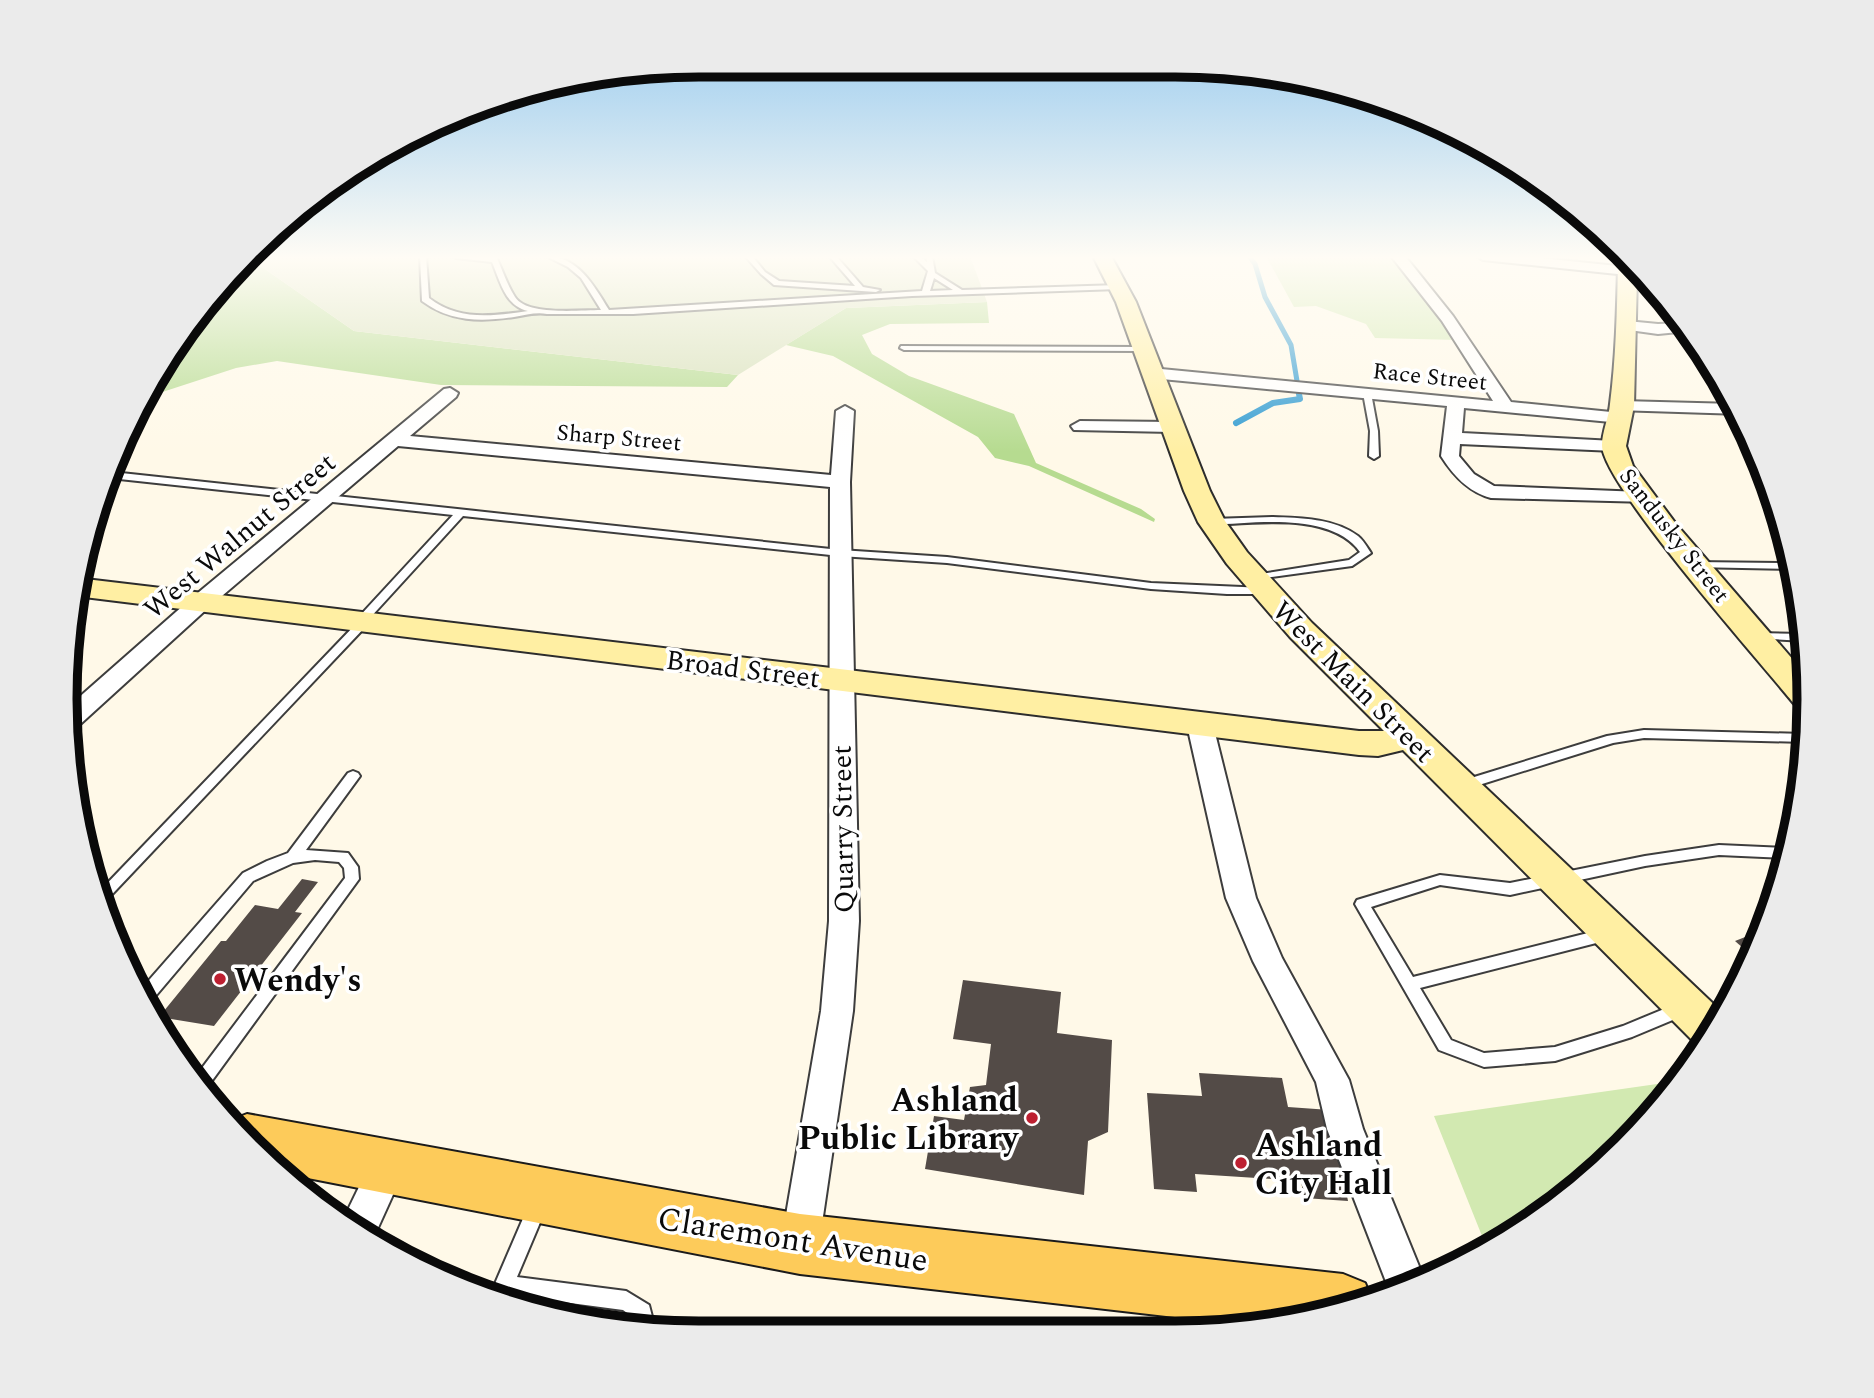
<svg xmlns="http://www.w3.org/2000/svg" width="1874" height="1398" viewBox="0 0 1874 1398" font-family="Spectral,serif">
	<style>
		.green { fill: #d2e9b1 }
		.forest { fill: #b6db90 }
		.cemetery { fill: #d6e0ba }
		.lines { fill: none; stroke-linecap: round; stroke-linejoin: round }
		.stream-far1 { stroke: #309bd1; stroke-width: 5 }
		.stream { stroke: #309bd1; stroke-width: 6 }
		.building { fill: #534b47 }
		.lane-casing { stroke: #3d3d3d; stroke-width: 4 }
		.street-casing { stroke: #3d3d3d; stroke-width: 4 }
		.secondary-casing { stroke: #2c2c2c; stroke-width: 4 }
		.primary-casing { stroke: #1b1b1b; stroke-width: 4 }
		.lane { fill: #fff; fill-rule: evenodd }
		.street { fill: #fff; fill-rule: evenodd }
		.secondary { fill: #ffefa3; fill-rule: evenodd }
		.primary { fill: #fdcb5a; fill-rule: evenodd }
		.poi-dot { fill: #bd2031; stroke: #fff; stroke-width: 2.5 }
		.labels { text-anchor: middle; stroke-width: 7; stroke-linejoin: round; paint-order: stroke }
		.far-street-label { font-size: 23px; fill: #0a0a0a; stroke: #fff }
		.street-label { font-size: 28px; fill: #0a0a0a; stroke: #fff }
		.near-poi-label { font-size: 33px; font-weight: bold; fill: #0a0a0a; stroke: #fff; text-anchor: start }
		.near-street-label { font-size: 33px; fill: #0a0a0a; stroke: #fff }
		.rim { fill: none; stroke: #0a0a0a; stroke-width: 9 }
	</style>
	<rect width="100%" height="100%" fill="#fff9e8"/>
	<g class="green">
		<polygon points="1266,256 1392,256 1459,340 1375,338 1366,324 1316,306 1294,307"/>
		<polygon points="1678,1081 1652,1117 1561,1202 1486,1246 1434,1116"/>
	</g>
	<g class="forest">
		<polygon points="249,258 354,331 738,375 727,387 441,385 277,361 236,368 144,398 222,281"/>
		<polygon points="987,302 989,323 890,324 862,335 872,354 909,376 1014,414 1036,463 1141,509 1155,519 1154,522 1029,466 995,458 978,437 833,356 786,345 846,308"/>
	</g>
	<polygon class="cemetery" points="252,256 970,256 987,302 846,308 738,375 354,331 249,258"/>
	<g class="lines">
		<polyline class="stream-far1" points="1249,256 1255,264 1265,297 1291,345 1297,381"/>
		<polyline class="stream" points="1236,423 1273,403 1300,399 1299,394"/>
	</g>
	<g class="building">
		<polygon points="302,879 318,882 295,912 302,913 214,1026 159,1017 221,941 226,941 255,905 278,909"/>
		<polygon points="1763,930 1752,956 1735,941"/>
		<polygon points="963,980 1061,992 1057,1033 1112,1040 1108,1132 1088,1141 1084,1195 925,1169 934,1116 964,1120 970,1087 986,1085 991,1044 953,1039"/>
		<polygon points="1199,1073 1282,1078 1288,1107 1330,1110 1348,1201 1304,1198 1301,1181 1195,1174 1197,1192 1154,1189 1147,1093 1202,1096"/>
	</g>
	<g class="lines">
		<g class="lane-casing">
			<g id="lane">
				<path d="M420 256H426L429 298C458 321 493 316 528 311 505 306 500 281 492 262L456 258 453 256 490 257V256H496C502 269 507 285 515 297 527 316 580 310 601 310L581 278 568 267 546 256C578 256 594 286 609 310L922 291 928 271 913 256H920L927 262 926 256H932L935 273 962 290 1119 285 1123 287 1119 289 912 296 633 314H547C536 312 526 315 514 317 481 322 450 322 422 301ZM934 278 953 290 930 291Z"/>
				<polygon points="745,256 752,256 765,272 779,281 855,286 829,256 836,256 863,287 880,290 876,292 774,285 761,274"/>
				<polygon points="901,346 1143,347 1147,349 1143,351 904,350 900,348"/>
				<polygon points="1367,390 1371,393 1378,431 1379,456 1374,459 1369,456 1370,431 1363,393"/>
				<polygon points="112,472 840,550 947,557 1151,583 1265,588 1270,591 1265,594 1227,594 1151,589 947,563 840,556 463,516 368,620 370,622 368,624 100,907 97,894 356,624 356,620 453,515 110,478"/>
				<path d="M1273 517C1300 518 1334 518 1358 536 1363 540 1367 547 1371 553L1352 566 1250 580 1249 578 1250 576 1254 575 1349 560 1360 552C1331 512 1256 523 1212 525L1207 522 1212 519Z"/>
				<polygon points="1695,562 1792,563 1793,569 1691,567 1690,565 1691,563"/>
				<polygon points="1797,614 1801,614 1803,626 1798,625 1791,617"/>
				<polygon points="1757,633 1804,634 1805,641 1753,638 1751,636"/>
				<polygon points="1644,730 1805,734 1805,742 1644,738 1613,743 1463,790 1458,788 1456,785 1458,782 1607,736"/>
				<polygon points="353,771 358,773 360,776 306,850 348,853 358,867 359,879 203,1093 193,1080 345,878 344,868 339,862 315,860 293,863 253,881 153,999 150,1000 143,987 243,873 267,861 288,853 348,773"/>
				<polygon points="1719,845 1788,848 1786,858 1719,855 1645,866 1510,895 1440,885 1371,907 1413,977 1604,929 1609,931 1612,935 1609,939 1604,941 1420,988 1451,1040 1484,1053 1555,1047 1623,1026 1681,1002 1687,1004 1689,1009 1687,1014 1632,1037 1555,1061 1484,1067 1439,1050 1355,904 1357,900 1440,875 1510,883 1645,856"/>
				<polygon points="538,1197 545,1200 547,1206 517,1277 626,1291 649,1305 656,1332 637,1328 634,1318 623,1310 510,1295 507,1300 491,1293 531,1200"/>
			</g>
		</g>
		<g class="street-casing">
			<g id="street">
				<path d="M1391 256H1405L1453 316 1511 402 1621 413 1630 418 1621 423 1464 408 1462 433 1614 441 1623 446 1614 451 1460 444 1459 456 1474 474 1494 486 1641 492 1648 494 1651 498 1648 502 1491 498C1468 492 1453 475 1441 456L1447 406 1151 378 1143 373 1151 368 1493 401 1442 321Z"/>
				<polygon points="1476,256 1521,256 1627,267 1634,271 1627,275 1483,260"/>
				<polygon points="1628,278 1644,281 1653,289 1623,285 1623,279"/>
				<polygon points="1627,321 1658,324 1684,323 1689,331 1658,334 1622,329 1619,326"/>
				<polygon points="450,388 458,393 456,397 410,436 831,475 836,411 845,406 854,411 850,482 859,921 853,1011 819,1244 813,1257 800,1263 787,1257 781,1244 821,1011 829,921 830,487 398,446 209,607 76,728 67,730 68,707 193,597 444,389"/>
				<polygon points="1622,401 1735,404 1741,414 1616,410 1613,406 1616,402"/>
				<polygon points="1080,421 1172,422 1181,427 1172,432 1074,430 1071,426"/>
				<polygon points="1200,717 1209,719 1213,725 1256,898 1282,958 1349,1080 1363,1129 1425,1281 1390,1292 1327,1129 1316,1082 1253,961 1226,898 1187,725 1191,719"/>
				<polygon points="388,1149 401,1154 406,1166 372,1241 343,1220 375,1154"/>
			</g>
		</g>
		<g class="secondary-casing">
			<g id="secondary">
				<polygon points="1093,256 1111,256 1136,302 1210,491 1225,521 1247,552 1312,623 1725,1015 1702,1047 1697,1045 1403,750 1378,756 1359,755 76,596 77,578 1359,731 1384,731 1290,637 1227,564 1198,522 1184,491 1116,302"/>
				<path d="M1622 261 1637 274 1634 406 1626 446 1633 466 1676 524 1807 676 1806 707 1795 705C1763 665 1601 483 1602 445 1602 432 1609 417 1610 404 1616 358 1617 311 1618 265Z"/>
			</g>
		</g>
		<g class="primary-casing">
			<polygon id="primary" points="247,1114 800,1214 1343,1274 1365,1283 1371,1298 1262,1327 800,1274 277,1172 229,1121"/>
		</g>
		<use href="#lane" class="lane"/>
		<use href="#street" class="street"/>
		<use href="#secondary" class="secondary"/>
		<use href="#primary" class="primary"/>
	</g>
	<linearGradient id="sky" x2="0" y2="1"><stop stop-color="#8fc6ee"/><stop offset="0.57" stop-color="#fffcf5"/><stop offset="1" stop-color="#fffcf5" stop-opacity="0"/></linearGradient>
	<rect width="1874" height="452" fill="url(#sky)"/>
	<g class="poi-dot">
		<circle cx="220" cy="979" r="7"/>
		<circle cx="1032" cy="1118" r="7"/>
		<circle cx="1241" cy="1163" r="7"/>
	</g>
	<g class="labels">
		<g class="far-street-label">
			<text transform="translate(1430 376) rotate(6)" y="8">Race Street</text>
			<text transform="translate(619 437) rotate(5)" y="8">Sharp Street</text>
			<text transform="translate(1675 535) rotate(52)" y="8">Sandusky Street</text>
		</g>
		<g class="street-label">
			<text transform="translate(239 535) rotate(-40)" y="10">West Walnut Street</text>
			<text transform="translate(743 668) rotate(7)" y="10">Broad Street</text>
			<text transform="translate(1354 681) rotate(45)" y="10">West Main Street</text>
			<text transform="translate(842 829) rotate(-91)" y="10">Quarry Street</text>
		</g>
		<g class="near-poi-label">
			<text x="234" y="991">Wendy's</text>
			<text x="1018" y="1111" text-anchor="end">Ashland<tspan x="1018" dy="38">Public Library</tspan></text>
			<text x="1255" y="1156">Ashland<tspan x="1255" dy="38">City Hall</tspan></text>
		</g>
		<g class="near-street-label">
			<text transform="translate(793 1238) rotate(9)" y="12">Claremont Avenue</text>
		</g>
	</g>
	<path d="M0 0H1874V1398H0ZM699 77H1175A622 622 0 0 1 1797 699V699A622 622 0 0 1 1175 1321H699A622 622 0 0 1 77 699V699A622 622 0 0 1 699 77Z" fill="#ebebeb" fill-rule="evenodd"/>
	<path class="rim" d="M699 77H1175A622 622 0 0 1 1797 699V699A622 622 0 0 1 1175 1321H699A622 622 0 0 1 77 699V699A622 622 0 0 1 699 77Z"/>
</svg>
